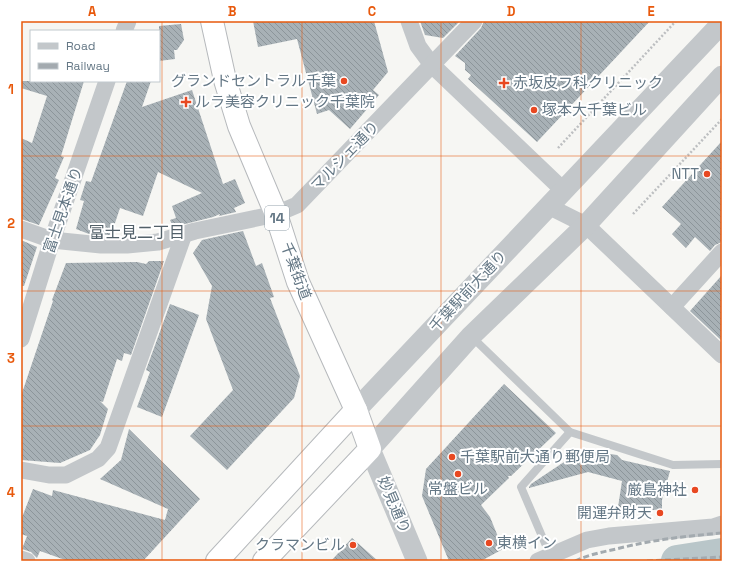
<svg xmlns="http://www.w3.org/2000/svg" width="743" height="582" viewBox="0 0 743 582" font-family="'Space Grotesk','Noto Sans JP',sans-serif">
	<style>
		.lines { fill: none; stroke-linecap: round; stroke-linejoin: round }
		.river { stroke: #b9c6c9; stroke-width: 32 }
		.building { fill: url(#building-back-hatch) }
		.trunk-casing { stroke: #b6b9bc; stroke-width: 24 }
		.path { stroke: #bdbfc1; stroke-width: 2.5; stroke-dasharray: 2 2; stroke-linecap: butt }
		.service { stroke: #c3c7ca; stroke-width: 8 }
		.minor { stroke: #c3c7ca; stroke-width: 17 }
		.tertiary { stroke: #c3c7ca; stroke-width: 21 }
		.trunk { stroke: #fff; stroke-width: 22 }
		.rail { stroke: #a3aaaf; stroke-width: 3; stroke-dasharray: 6 3; stroke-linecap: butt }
		.grid { fill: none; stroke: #e8590c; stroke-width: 1; stroke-opacity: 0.55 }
		.poi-dot { fill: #e84821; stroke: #fff; stroke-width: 1.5 }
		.labels { text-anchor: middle; stroke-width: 4; stroke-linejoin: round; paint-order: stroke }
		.shield { fill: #fff; stroke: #92a0aa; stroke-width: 1 }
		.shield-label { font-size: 14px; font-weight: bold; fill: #647785 }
		.poi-label { font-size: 15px; fill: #647785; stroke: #fff; text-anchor: end }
		.street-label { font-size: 15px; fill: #647785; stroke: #fff }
		.neighbourhood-label { font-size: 16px; fill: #526069; stroke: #fff }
		.neatline { fill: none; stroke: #e8590c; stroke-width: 1.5 }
		.grid-label { font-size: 13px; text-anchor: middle; font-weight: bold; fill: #e8590c }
	</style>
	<defs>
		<pattern id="building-back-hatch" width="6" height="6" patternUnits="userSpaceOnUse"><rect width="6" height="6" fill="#a8b1b6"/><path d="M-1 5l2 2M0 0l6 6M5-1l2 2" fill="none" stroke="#8c959a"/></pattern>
	</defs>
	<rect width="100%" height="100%" fill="#f6f6f3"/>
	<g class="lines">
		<polyline class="river" points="677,561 722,554"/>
	</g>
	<g class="building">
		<polygon points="253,21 374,21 388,72 373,90 379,95 350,129 329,110 317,114 297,39 258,47"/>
		<polygon points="420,21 460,21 443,38 425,35"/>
		<polygon points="484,21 650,21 537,142 468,79 471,75 465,70 465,63 455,56 481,28"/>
		<polygon points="181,24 184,40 177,50 174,50 175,59 159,61 159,26"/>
		<polygon points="21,81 84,81 61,156 64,157 55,178 59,180 39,225 21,219 21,138 32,143 47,96 21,88"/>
		<polygon points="127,81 151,81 142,107 192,90 223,184 235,179 245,203 234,208 236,212 219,216 220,214 213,217 173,227 170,220 176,218 172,206 202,193 158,172 143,216 120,208 111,235 89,234 76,229 84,201 80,200 86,181 91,182"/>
		<polygon points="722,141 722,242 715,245 710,251 695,237 686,248 672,234 681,224 662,207"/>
		<polygon points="243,231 256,266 262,263 274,297 270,298 300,376 294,398 227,470 190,436 233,390 206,319 212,286 193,253 202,240"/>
		<polygon points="21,240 37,247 24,286 21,286"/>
		<polygon points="149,261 164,261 131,355 124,353 122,361 117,359 103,402 100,401 108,409 100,435 90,450 60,463 21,460 21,396 53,301 52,300 66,263 137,262 146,264"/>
		<polygon points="722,275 722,341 690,311"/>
		<polygon points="170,304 199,315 162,417 137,407 150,372 146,370"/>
		<polygon points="504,384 556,433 511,476 508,476 509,478 481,505 490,517 503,549 481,561 449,561 422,496 426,469"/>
		<polygon points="129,429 200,499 143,561 68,561 40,551 37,558 31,552 22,549 27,536 21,534 21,520 33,489 52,496 53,490 165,520 168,509 100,479 121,460"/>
		<polygon points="590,451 617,455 622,460 670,471 662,500 662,509 617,514 622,481 588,472 529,488 529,487 531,484 573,456 581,452"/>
		<polygon points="352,538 378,561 331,561"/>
	</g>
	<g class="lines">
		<g class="trunk-casing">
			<g id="trunk">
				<polyline points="212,21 225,80 239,126 276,214 298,282 356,410 370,449 264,561"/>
				<polyline points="217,561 356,410"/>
			</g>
		</g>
		<g class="path">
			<polyline points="558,148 676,21"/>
			<polyline points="633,214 722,119"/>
		</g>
		<g class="service">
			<polyline points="471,336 570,432 673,465 722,464"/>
			<polyline points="550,555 521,487 570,432"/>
		</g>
		<g class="minor">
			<polyline points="409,21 418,46 432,65 563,190"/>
			<polyline points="124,31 128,21"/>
			<polyline points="548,206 586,225 722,355"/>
			<polyline points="21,229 52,240 101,245 127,245 158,242 195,231 276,214 297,205 474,21"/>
			<polyline points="672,307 722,252"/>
			<polyline points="21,339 52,240 107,81"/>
			<polyline points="21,470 49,475 66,475 98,459 108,448 184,234"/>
			<polyline points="21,559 27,561"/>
			<polyline points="538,561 587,540 609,536 713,527 722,524"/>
		</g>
		<g class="tertiary">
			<polyline points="356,410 722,23"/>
			<polyline points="417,561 370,449 471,336 586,225 722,76"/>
		</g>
		<use href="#trunk" class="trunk"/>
		<g class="rail">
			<path d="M575 561C588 555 602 552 616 549 651 540 686 536 722 533"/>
			<polyline points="647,561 722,557"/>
		</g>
	</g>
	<path class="grid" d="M162 21V561M302 21V561M441 21V561M581 21V561M21 156H722M21 291H722M21 426H722"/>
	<g class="poi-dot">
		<circle cx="344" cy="81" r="4"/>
		<path d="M502 77h4v4h4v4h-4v4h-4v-4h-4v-4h4z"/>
		<path d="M184 96h4v4h4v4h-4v4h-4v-4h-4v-4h4z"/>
		<circle cx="534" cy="110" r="4"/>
		<circle cx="707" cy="174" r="4"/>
		<circle cx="452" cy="457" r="4"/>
		<circle cx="458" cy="474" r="4"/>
		<circle cx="695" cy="490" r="4"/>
		<circle cx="660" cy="513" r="4"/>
		<circle cx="489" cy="543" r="4"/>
		<circle cx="353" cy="545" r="4"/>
	</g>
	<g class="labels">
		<rect class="shield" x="265" y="206" width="24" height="24" rx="3"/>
		<g class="shield-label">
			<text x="277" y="223">14</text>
		</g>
		<g class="poi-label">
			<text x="336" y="86">グランドセントラル千葉</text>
			<text x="513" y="88" text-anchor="start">赤坂皮フ科クリニック</text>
			<text x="195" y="107" text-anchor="start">ルラ美容クリニック千葉院</text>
			<text x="542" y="115" text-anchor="start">塚本大千葉ビル</text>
			<text x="699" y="179">NTT</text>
			<text x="460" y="462" text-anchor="start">千葉駅前大通り郵便局</text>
			<text x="458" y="494" text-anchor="middle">常盤ビル</text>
			<text x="687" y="495">厳島神社</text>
			<text x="652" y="518">開運弁財天</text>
			<text x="497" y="548" text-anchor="start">東横イン</text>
			<text x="345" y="550">クラマンビル</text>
		</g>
		<g class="street-label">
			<text transform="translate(345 156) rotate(-46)" y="5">マルシェ通り</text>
			<text transform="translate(63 210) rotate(-71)" y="5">富士見本通り</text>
			<text transform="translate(296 271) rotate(70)" y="5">千葉街道</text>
			<text transform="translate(468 291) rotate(-47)" y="5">千葉駅前大通り</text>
			<text transform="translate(394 505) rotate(67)" y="5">妙見通り</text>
		</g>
		<g class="neighbourhood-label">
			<text x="137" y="238">富士見二丁目</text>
		</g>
	</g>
	<rect width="743" height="582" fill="none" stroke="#ffffff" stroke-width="44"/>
	<rect x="30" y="30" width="130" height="52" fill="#ffffff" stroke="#c1c9ce"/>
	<rect x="38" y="43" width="20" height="6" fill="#c3c7ca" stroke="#c1c9ce"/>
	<text x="66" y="50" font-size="12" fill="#647785">Road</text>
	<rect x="38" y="63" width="20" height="6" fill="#a3aaaf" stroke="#c1c9ce"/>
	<text x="66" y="70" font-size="12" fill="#647785">Railway</text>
	<rect x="22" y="22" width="699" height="538" class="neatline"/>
	<g class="grid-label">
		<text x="92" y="16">A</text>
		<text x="232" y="16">B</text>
		<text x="372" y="16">C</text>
		<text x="511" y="16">D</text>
		<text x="651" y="16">E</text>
		<text x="11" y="94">1</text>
		<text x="11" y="228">2</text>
		<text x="11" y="363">3</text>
		<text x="11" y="497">4</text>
	</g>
</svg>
